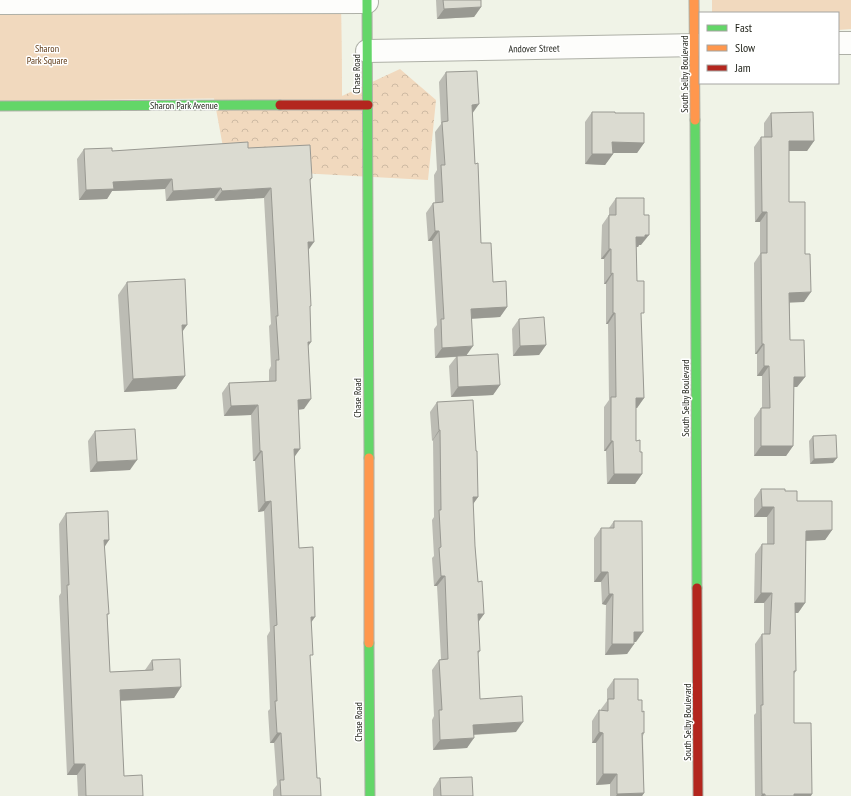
<svg xmlns="http://www.w3.org/2000/svg" width="851" height="796" viewBox="0 0 851 796" font-family="'PT Sans Narrow',sans-serif">
	<style>
		.forest { fill: url(#forest-crowns) }
		.park { fill: #f1d9be }
		.lines { fill: none; stroke-linecap: round; stroke-linejoin: round }
		.street-casing { stroke: #aeb0a7; stroke-width: 24 }
		.fast-casing { stroke: #aeb0a7; stroke-width: 11 }
		.slow-casing { stroke: #aeb0a7; stroke-width: 11 }
		.jam-casing { stroke: #aeb0a7; stroke-width: 11 }
		.street { stroke: #fdfdfb; stroke-width: 22 }
		.fast { stroke: #63d668; stroke-width: 9 }
		.slow { stroke: #ff974d; stroke-width: 9 }
		.jam { stroke: #b3261e; stroke-width: 9 }
		.wall { fill: #bcbcb4 }
		.shaded-wall { fill: #999992 }
		.building { fill: #dbdbd1; stroke: #999992 }
		.labels { text-anchor: middle; stroke-width: 3; stroke-linejoin: round; paint-order: stroke }
		.park-label { font-size: 10px; fill: #5e3915; stroke: #fff }
		.street-label { font-size: 10px; fill: #1d1f16; stroke: #fff }
	</style>
	<defs>
		<pattern id="forest-crowns" width="20" height="18" patternUnits="userSpaceOnUse"><rect width="20" height="18" fill="#f1d9be"/><path d="M2 6a3 3 0 1 1 6 0M12 15a3 3 0 1 1 6 0" fill="none" stroke="#cebaa3"/></pattern>
	</defs>
	<rect width="100%" height="100%" fill="#f0f3e7"/>
	<polygon class="forest" points="341,4 342,96 400,69 436,100 428,180 227,169 214,98"/>
	<g class="park">
		<polygon points="712,0 851,0 851,29 838,30 838,13 712,13"/>
		<polygon points="341,4 342,97 0,101 0,8"/>
	</g>
	<g class="lines">
		<g class="street-casing">
			<g id="street">
				<polyline points="0,3 367,2"/>
				<polyline points="838,43 851,43"/>
				<polyline points="367,51 700,45"/>
			</g>
		</g>
		<g class="fast-casing">
			<g id="fast">
				<polyline points="367,0 369,458"/>
				<polyline points="0,106 280,105"/>
				<polyline points="695,120 697,588"/>
				<polyline points="369,643 370,796"/>
			</g>
		</g>
		<g class="slow-casing">
			<g id="slow">
				<polyline points="694,0 695,120"/>
				<polyline points="369,458 369,643"/>
			</g>
		</g>
		<g class="jam-casing">
			<g id="jam">
				<polyline points="280,105 368,105"/>
				<polyline points="697,588 698,796"/>
			</g>
		</g>
		<use href="#street" class="street"/>
		<use href="#fast" class="fast"/>
		<use href="#slow" class="slow"/>
		<use href="#jam" class="jam"/>
	</g>
	<g class="wall">
		<polygon points="436,0 481,0 481,7 474,17 437,19"/>
		<polygon points="446,72 472,113 475,164 481,243 493,282 507,307 500,317 471,319 466,355 500,385 493,395 451,397 449,366 456,357 435,358 434,329 437,325 432,241 428,241 426,213 433,203 435,203 434,175 437,170 435,132 441,124 439,82"/>
		<polygon points="592,112 615,113 644,143 637,153 613,153 613,154 605,165 585,164 585,122"/>
		<polygon points="771,113 814,141 807,151 789,151 789,202 804,302 790,302 790,340 805,377 797,387 794,387 793,446 786,456 754,456 754,418 761,408 762,408 762,376 757,376 757,354 755,354 754,263 760,254 760,222 755,222 754,147 761,137 764,137 764,123"/>
		<polygon points="248,148 312,178 310,181 308,249 310,308 308,347 304,409 298,410 294,457 299,548 311,623 310,658 317,778 321,796 273,796 273,790 277,785 274,743 270,743 268,711 270,709 267,636 270,631 264,511 258,512 255,461 253,461 251,415 224,416 222,393 229,383 269,381 269,370 271,366 269,326 271,324 264,198 215,201 214,198 166,201 165,189 112,191 107,199 79,200 77,159 84,149 112,151"/>
		<polygon points="616,198 641,245 639,245 638,247 636,247 637,281 641,318 644,398 637,408 636,408 636,441 640,452 642,474 635,484 607,484 606,451 604,451 604,407 609,400 608,324 606,324 606,284 604,284 604,259 601,259 602,225 609,215 609,208"/>
		<polygon points="127,282 182,332 185,376 176,389 124,392 118,295"/>
		<polygon points="519,319 546,345 539,355 513,356 512,329"/>
		<polygon points="437,402 478,497 473,504 475,546 478,582 484,614 478,622 480,651 478,654 480,699 516,732 474,735 467,748 433,750 432,720 434,716 432,670 439,660 441,659 437,586 434,586 432,558 434,556 432,520 434,517 433,440 432,441 430,412"/>
		<polygon points="95,431 130,470 90,472 88,441"/>
		<polygon points="813,436 833,463 810,464 809,441"/>
		<polygon points="761,489 785,491 832,530 825,540 806,541 805,603 798,613 795,613 796,671 794,674 794,723 811,796 755,796 754,715 756,713 755,644 762,634 764,634 764,603 754,603 755,554 762,544 767,544 767,517 754,517 754,499"/>
		<polygon points="66,513 104,547 110,672 145,670 152,660 181,687 174,698 120,701 124,776 143,796 78,796 77,775 67,775 59,596 61,593 59,524"/>
		<polygon points="614,521 636,642 634,642 634,644 627,654 605,655 606,605 602,604 601,582 594,582 594,538 601,528 609,528"/>
		<polygon points="614,679 638,700 642,712 644,733 643,736 644,793 642,796 610,796 610,784 596,785 596,743 592,743 592,721 599,710 601,711 601,709 607,701 607,689"/>
		<polygon points="440,778 473,796 433,796 433,789"/>
	</g>
	<g class="shaded-wall">
		<polygon points="481,7 474,17 437,19 444,9"/>
		<polygon points="479,104 472,114 472,105"/>
		<polygon points="789,141 814,141 807,151 782,151"/>
		<polygon points="612,142 644,143 637,153 605,153"/>
		<polygon points="592,154 613,154 605,165 585,164"/>
		<polygon points="172,179 165,189 112,191 107,199 79,200 86,190 113,182"/>
		<polygon points="221,188 214,198 166,201 173,191"/>
		<polygon points="271,188 264,198 215,201 222,191"/>
		<polygon points="762,212 767,212 760,222 755,222"/>
		<polygon points="435,231 439,231 432,241 428,241"/>
		<polygon points="645,235 649,235 641,245 639,245 638,247 629,247 636,237"/>
		<polygon points="308,242 314,242 307,252"/>
		<polygon points="609,249 611,249 604,259 601,259"/>
		<polygon points="613,273 606,284 604,284 611,274"/>
		<polygon points="811,292 804,302 782,303 789,293"/>
		<polygon points="507,307 500,317 464,319 471,309"/>
		<polygon points="613,313 615,313 608,324 606,324"/>
		<polygon points="182,325 187,325 178,338"/>
		<polygon points="308,342 311,342 304,352"/>
		<polygon points="762,344 764,344 757,354 755,354"/>
		<polygon points="546,345 539,355 513,356 520,346"/>
		<polygon points="473,346 466,356 435,358 442,348"/>
		<polygon points="764,366 769,366 762,376 757,376"/>
		<polygon points="185,376 176,389 124,392 133,379"/>
		<polygon points="794,377 805,377 797,387 787,387"/>
		<polygon points="500,385 493,395 451,397 458,387"/>
		<polygon points="636,398 644,398 637,408 629,408"/>
		<polygon points="311,399 304,409 291,410 298,400"/>
		<polygon points="258,405 251,415 224,416 231,406"/>
		<polygon points="439,430 440,430 433,440 432,441"/>
		<polygon points="611,441 613,441 606,451 604,451"/>
		<polygon points="761,446 793,446 786,456 754,456"/>
		<polygon points="294,449 300,449 293,459"/>
		<polygon points="260,451 262,451 255,461 253,461"/>
		<polygon points="837,458 833,463 810,464 814,459"/>
		<polygon points="137,460 130,470 90,472 97,462"/>
		<polygon points="614,474 642,474 635,484 607,484"/>
		<polygon points="473,497 478,497 471,507"/>
		<polygon points="271,501 264,511 258,512 265,502"/>
		<polygon points="762,507 774,507 767,517 754,517"/>
		<polygon points="832,530 825,540 799,541 806,531"/>
		<polygon points="104,540 109,540 102,551"/>
		<polygon points="601,572 608,572 601,582 594,582"/>
		<polygon points="441,576 445,576 437,586 434,586"/>
		<polygon points="761,593 772,593 764,603 754,603"/>
		<polygon points="609,594 613,594 606,605 602,604"/>
		<polygon points="795,603 805,603 798,613 788,613"/>
		<polygon points="478,614 484,614 477,624"/>
		<polygon points="311,617 315,617 308,627"/>
		<polygon points="634,632 643,632 636,642 627,642"/>
		<polygon points="612,644 634,644 627,654 605,655"/>
		<polygon points="181,687 174,698 112,701 120,690"/>
		<polygon points="523,722 516,732 466,735 473,725"/>
		<polygon points="599,732 603,733 596,743 592,743"/>
		<polygon points="277,733 281,733 274,743 270,743"/>
		<polygon points="474,738 467,748 433,750 440,740"/>
		<polygon points="74,764 85,764 77,775 67,775"/>
		<polygon points="603,774 617,774 610,784 596,785"/>
		<polygon points="644,793 642,796 616,796 617,794"/>
		<polygon points="762,794 765,794 764,796 761,796"/>
		<polygon points="794,794 812,794 811,796 792,796"/>
	</g>
	<g class="building">
		<polygon points="443,0 481,0 481,7 444,9"/>
		<polygon points="477,71 479,104 472,105 475,164 478,163 481,243 491,243 493,282 506,281 507,307 471,309 473,346 442,348 441,319 444,319 439,231 435,231 433,203 443,202 441,165 445,165 442,122 448,121 446,72"/>
		<polygon points="592,112 615,112 615,113 644,113 644,143 612,142 613,154 592,154"/>
		<polygon points="813,112 814,141 789,141 789,202 805,202 805,254 810,254 811,292 789,293 790,340 804,340 805,377 794,377 793,446 761,446 761,408 770,408 769,366 764,366 764,344 762,344 761,253 767,253 767,212 762,212 761,137 772,137 771,113"/>
		<polygon points="248,142 248,148 310,145 312,178 310,179 314,242 308,242 311,306 310,306 311,342 308,342 311,399 298,400 300,449 294,449 299,548 313,547 315,617 311,617 313,655 310,655 317,778 320,778 321,796 281,796 280,780 284,780 281,733 277,733 275,701 277,701 274,626 277,625 271,501 265,502 262,451 260,451 258,405 231,406 229,383 276,381 276,360 279,360 276,316 278,316 271,188 222,191 221,188 173,191 172,179 113,182 114,189 86,190 84,149 112,148 112,151"/>
		<polygon points="616,198 644,198 644,215 649,215 649,235 645,235 645,237 636,237 637,281 644,281 644,313 641,313 644,398 636,398 636,441 640,440 640,452 642,452 642,474 614,474 613,441 611,441 611,397 616,397 615,313 613,313 613,273 611,274 611,249 609,249 609,215 616,215"/>
		<polygon points="185,279 187,325 182,325 185,376 133,379 127,282"/>
		<polygon points="544,317 546,345 520,346 519,319"/>
		<polygon points="498,354 500,385 458,387 457,356"/>
		<polygon points="473,400 476,451 477,451 478,497 473,497 475,546 478,582 482,581 484,614 478,614 480,651 478,651 480,699 522,696 523,722 473,725 474,738 440,740 439,710 442,710 439,660 448,659 445,576 441,576 439,548 441,547 439,510 441,510 440,430 439,430 437,402"/>
		<polygon points="135,429 137,460 97,462 95,431"/>
		<polygon points="836,435 837,458 814,459 813,436"/>
		<polygon points="761,489 785,489 785,491 797,491 797,501 832,501 832,530 806,531 805,603 795,603 796,671 794,671 794,723 811,723 812,794 794,794 794,796 765,796 765,794 762,794 761,705 763,705 762,634 770,634 772,593 761,593 762,544 774,544 774,507 762,507"/>
		<polygon points="108,511 109,540 104,540 109,614 107,614 110,672 153,670 152,660 180,659 181,687 120,690 124,776 142,775 143,796 86,796 85,764 74,764 67,585 69,585 66,513"/>
		<polygon points="614,521 642,521 643,632 634,632 634,644 612,644 613,594 609,594 608,572 601,572 601,528 614,528"/>
		<polygon points="614,679 638,679 638,700 642,700 642,712 644,711 644,733 642,733 644,793 617,794 617,774 603,774 603,733 599,732 599,710 608,711 608,699 614,699"/>
		<polygon points="472,777 473,796 441,796 440,778"/>
	</g>
	<g class="labels">
		<g class="park-label">
			<text x="47" y="52">Sharon<tspan x="47" dy="12">Park Square</tspan></text>
		</g>
		<g class="street-label">
			<text transform="translate(534 48) rotate(-1)" y="4">Andover Street</text>
			<text transform="translate(356 74) rotate(-90)" y="4">Chase Road</text>
			<text transform="translate(684 74) rotate(-90)" y="4">South Selby Boulevard</text>
			<text x="184" y="109">Sharon Park Avenue</text>
			<text transform="translate(357 398) rotate(-90)" y="4">Chase Road</text>
			<text transform="translate(685 398) rotate(-90)" y="4">South Selby Boulevard</text>
			<text transform="translate(358 722) rotate(-90)" y="4">Chase Road</text>
			<text transform="translate(687 722) rotate(-90)" y="4">South Selby Boulevard</text>
		</g>
	</g>
	<rect x="699" y="12" width="140" height="72" fill="#ffffff" stroke="#a5a5a2"/>
	<rect x="707" y="25" width="20" height="6" fill="#63d668" stroke="#a5a5a2"/>
	<text x="735" y="32" font-size="12" fill="#1d1f16">Fast</text>
	<rect x="707" y="45" width="20" height="6" fill="#ff974d" stroke="#a5a5a2"/>
	<text x="735" y="52" font-size="12" fill="#1d1f16">Slow</text>
	<rect x="707" y="65" width="20" height="6" fill="#b3261e" stroke="#a5a5a2"/>
	<text x="735" y="72" font-size="12" fill="#1d1f16">Jam</text>
</svg>
